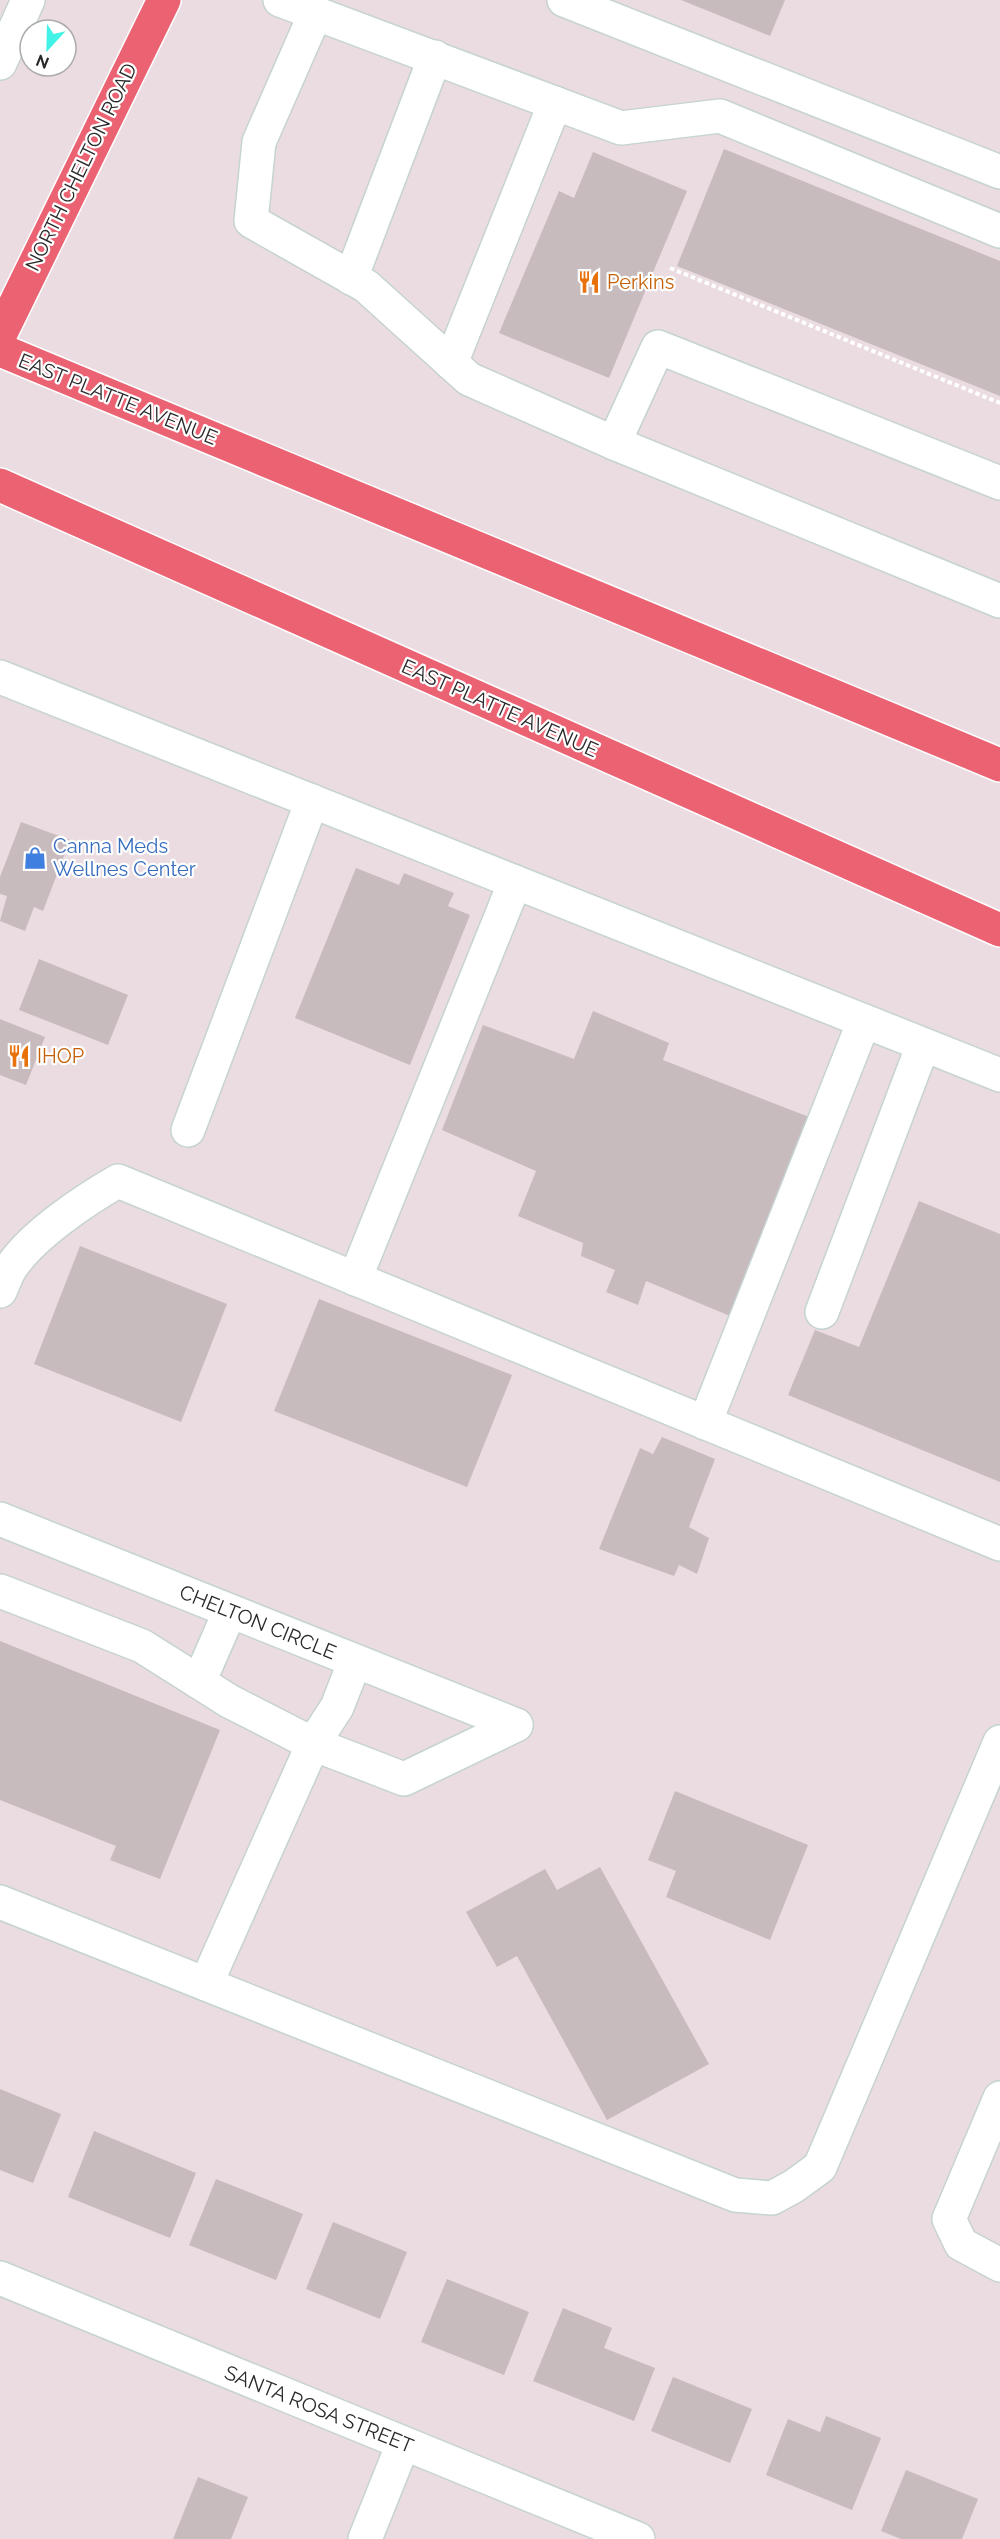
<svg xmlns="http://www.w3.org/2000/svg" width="1000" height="2539" viewBox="0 0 1000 2539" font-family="Raleway,sans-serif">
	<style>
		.building { fill: #c7bbbe }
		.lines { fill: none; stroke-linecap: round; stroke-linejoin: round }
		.minor-casing { stroke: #c5d3d2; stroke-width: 36 }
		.major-casing { stroke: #fff; stroke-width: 36 }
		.path { stroke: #fff; stroke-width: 4; stroke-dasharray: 4.5 3; stroke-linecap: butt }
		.minor { stroke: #fff; stroke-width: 33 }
		.major { stroke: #eb6272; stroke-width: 33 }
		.labels { text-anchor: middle; stroke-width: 4.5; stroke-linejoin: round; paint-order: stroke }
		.street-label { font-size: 20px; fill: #2a2a2a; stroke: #fff }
		.food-label { font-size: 20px; fill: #c56008; stroke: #fff; text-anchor: start }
		.shop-label { font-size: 20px; fill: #366cbe; stroke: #fff; text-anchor: start }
	</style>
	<rect width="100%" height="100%" fill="#ebdce1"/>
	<g class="building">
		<polygon points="681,0 785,0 770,36"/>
		<polygon points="724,149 1000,261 1000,396 677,266"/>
		<polygon points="593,152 687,191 609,378 499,333 559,191 574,198"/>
		<polygon points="21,822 70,840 43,911 34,907 25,931 0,921 7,896 0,894 0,877"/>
		<polygon points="356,868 399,885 404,873 454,893 448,906 470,915 410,1065 295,1018"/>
		<polygon points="39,959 128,995 108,1045 19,1010"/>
		<polygon points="593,1011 669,1043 663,1060 809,1117 730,1316 646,1281 638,1305 606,1292 615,1270 581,1256 583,1243 518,1216 536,1171 442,1130 483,1025 574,1059"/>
		<polygon points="0,1019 45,1037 26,1085 0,1075"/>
		<polygon points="919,1201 1000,1234 1000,1482 788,1395 815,1330 859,1347"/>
		<polygon points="80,1246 227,1304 181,1422 34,1364"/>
		<polygon points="319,1299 512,1375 467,1487 274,1411"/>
		<polygon points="662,1437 715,1459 689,1527 709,1538 697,1574 679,1565 674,1576 599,1549 640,1448 653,1454"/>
		<polygon points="0,1641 220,1730 160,1879 110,1860 116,1846 0,1800"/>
		<polygon points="675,1791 808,1845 770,1940 666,1897 676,1871 648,1860"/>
		<polygon points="600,1867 709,2064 607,2120 517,1956 497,1967 466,1912 545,1869 557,1890"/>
		<polygon points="0,2089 61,2114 33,2183 0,2170"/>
		<polygon points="94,2131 196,2173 170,2238 68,2197"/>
		<polygon points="216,2179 303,2214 276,2280 189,2245"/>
		<polygon points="333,2222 407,2252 380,2319 306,2289"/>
		<polygon points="447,2279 529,2312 504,2375 421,2342"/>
		<polygon points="563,2308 612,2328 604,2348 655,2368 634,2421 533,2381"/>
		<polygon points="673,2377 752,2409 730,2463 651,2431"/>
		<polygon points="826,2416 881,2438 852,2510 766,2475 788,2419 820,2432"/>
		<polygon points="906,2470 978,2499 962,2539 901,2539 881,2531"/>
		<polygon points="198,2477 248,2497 231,2539 173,2539"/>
	</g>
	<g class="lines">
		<g class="minor-casing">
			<g id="minor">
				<polyline points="280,0 621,128 720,116 1000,231"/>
				<polyline points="564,0 1000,172"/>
				<polyline points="316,12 259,142 251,221 366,286 469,379 614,443 658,347 1000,483"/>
				<polyline points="0,63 28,0"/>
				<polyline points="351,278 435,57"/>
				<polyline points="451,363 555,103"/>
				<polyline points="614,443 1000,601"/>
				<polyline points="0,677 1000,1075"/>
				<polyline points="188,1130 312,801"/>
				<polyline points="355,1279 515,882"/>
				<path d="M0 1291C4 1283 7 1273 12 1266 34 1234 85 1200 118 1181L1000 1544"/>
				<polyline points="822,1312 923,1045"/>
				<polyline points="705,1423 864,1021"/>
				<polyline points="0,1519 516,1725"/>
				<polyline points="0,1591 142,1646 229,1701 313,1744 337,1707 355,1661"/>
				<polyline points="199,1682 230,1611"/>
				<polyline points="0,1902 735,2195 772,2198 794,2186 820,2167 1000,1742"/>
				<polyline points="206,1984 313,1744 404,1779 516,1725"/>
				<polyline points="1000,2098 949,2219 961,2244 1000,2265"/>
				<polyline points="0,2278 638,2539"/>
				<polyline points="365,2539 403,2444"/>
			</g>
		</g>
		<g class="major-casing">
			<g id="major">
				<polyline points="0,335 164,0"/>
				<polyline points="0,350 1000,765"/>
				<polyline points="0,485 1000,930"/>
			</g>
		</g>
		<polyline class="path" points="670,268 1000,403"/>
		<use href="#minor" class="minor"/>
		<use href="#major" class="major"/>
	</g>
	<defs>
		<g id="restaurant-bare" transform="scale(1.8)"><path d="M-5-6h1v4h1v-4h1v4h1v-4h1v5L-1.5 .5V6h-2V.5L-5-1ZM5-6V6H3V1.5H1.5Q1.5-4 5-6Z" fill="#e8710a" stroke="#fff" stroke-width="2.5" paint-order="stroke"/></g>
		<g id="shop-bare" transform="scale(1.8)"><path d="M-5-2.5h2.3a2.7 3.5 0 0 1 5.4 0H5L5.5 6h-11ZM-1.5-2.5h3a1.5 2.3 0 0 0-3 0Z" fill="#3f7fe0" stroke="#fff" stroke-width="2.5" paint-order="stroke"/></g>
	</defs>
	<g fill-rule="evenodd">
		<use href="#restaurant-bare" x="589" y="282"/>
		<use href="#shop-bare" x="35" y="858"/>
		<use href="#restaurant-bare" x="19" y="1056"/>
	</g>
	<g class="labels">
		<g class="street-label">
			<text transform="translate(81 167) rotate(-64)" y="7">NORTH CHELTON ROAD</text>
			<text transform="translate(118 399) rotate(22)" y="7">EAST PLATTE AVENUE</text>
			<text transform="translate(500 708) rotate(24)" y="7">EAST PLATTE AVENUE</text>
			<text transform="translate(258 1622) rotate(22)" y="7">CHELTON CIRCLE</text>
			<text transform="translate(319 2409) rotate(22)" y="7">SANTA ROSA STREET</text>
		</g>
		<g class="food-label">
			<text x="607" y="289">Perkins</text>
			<text x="37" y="1063">IHOP</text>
		</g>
		<g class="shop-label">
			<text x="53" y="853">Canna Meds<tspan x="53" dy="23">Wellnes Center</tspan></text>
		</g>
	</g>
	<g transform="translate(48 48) rotate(202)"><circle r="28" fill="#ffffff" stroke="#aaaaaa" stroke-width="1.5"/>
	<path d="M0-4.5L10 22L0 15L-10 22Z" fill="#42f2e6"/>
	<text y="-9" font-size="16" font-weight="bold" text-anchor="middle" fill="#2a2a2a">N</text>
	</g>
</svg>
